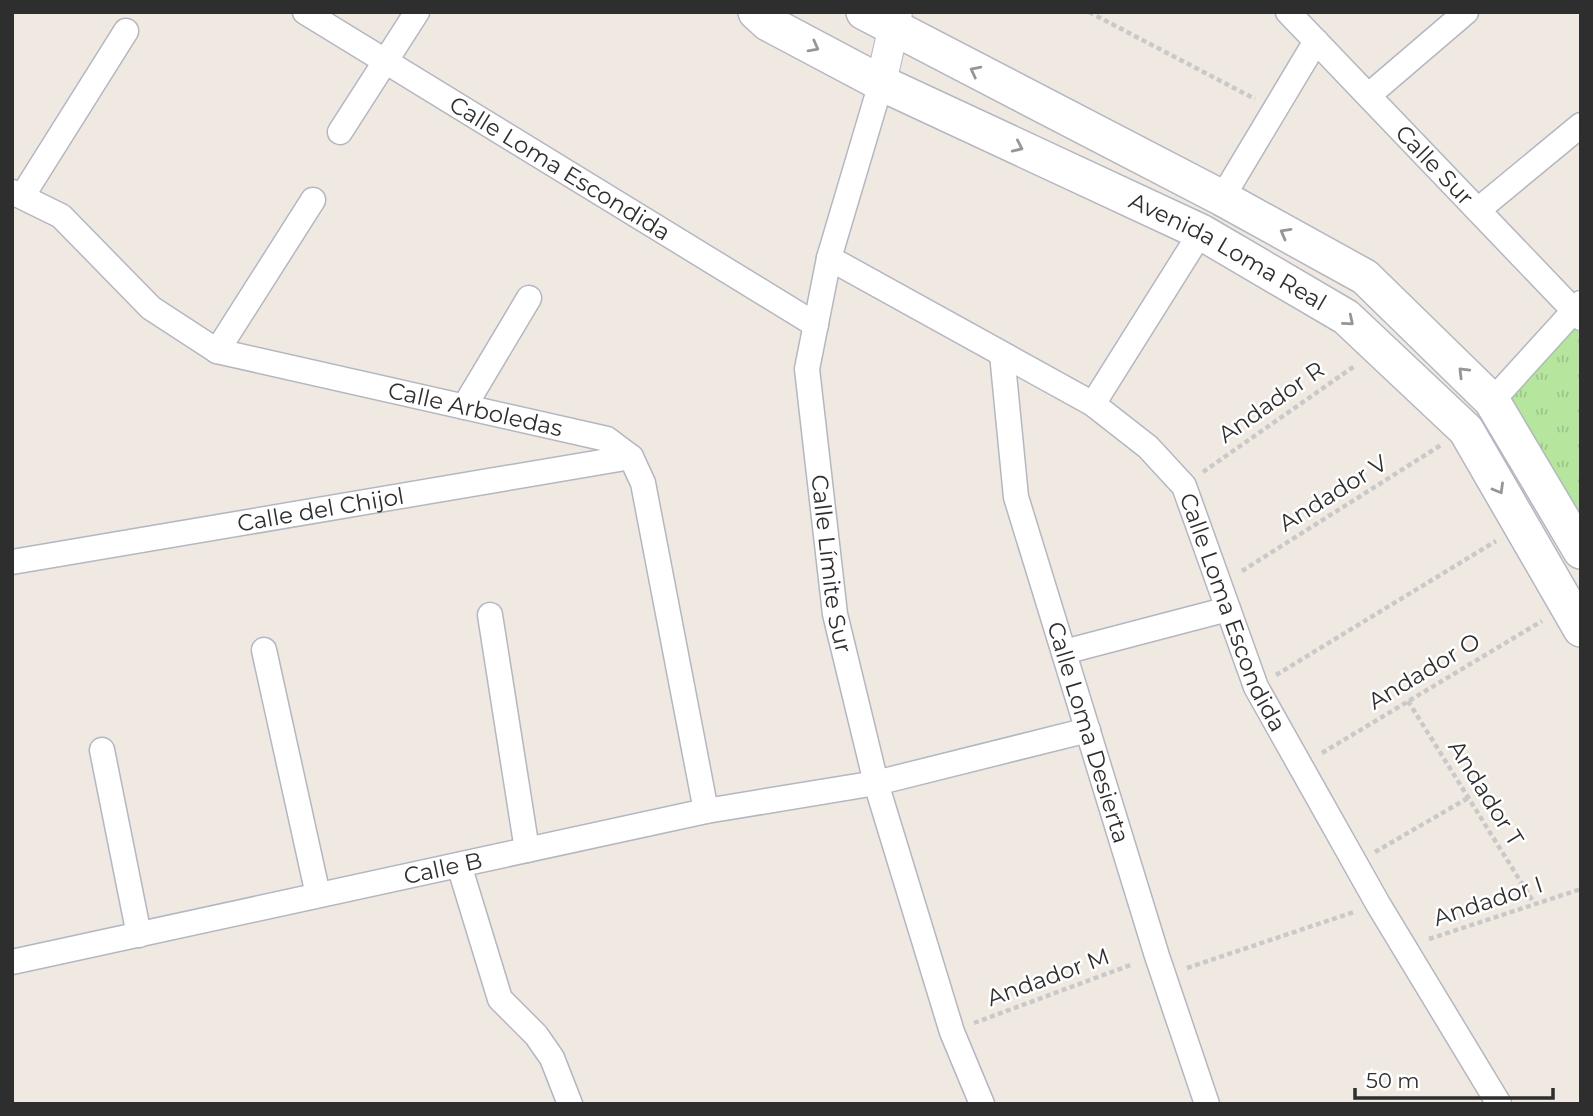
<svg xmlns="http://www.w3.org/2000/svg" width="1593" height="1116" viewBox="0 0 1593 1116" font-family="Montserrat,sans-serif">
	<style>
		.park { fill: url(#park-tufts) }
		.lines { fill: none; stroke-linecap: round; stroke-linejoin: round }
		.minor-casing { stroke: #b4b7c1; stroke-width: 27 }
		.tertiary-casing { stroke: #b4b7c1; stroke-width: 32 }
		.secondary-casing { stroke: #b4b7c1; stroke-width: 38 }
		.path { stroke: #c9c9c9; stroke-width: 4.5; stroke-dasharray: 5 3.5; stroke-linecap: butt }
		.minor { stroke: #fff; stroke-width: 24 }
		.tertiary { stroke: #fff; stroke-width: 30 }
		.secondary { stroke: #fff; stroke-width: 35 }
		.oneway { stroke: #969696 }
		.labels { text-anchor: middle; stroke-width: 5; stroke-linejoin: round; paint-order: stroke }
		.street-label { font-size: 23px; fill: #2e2e2e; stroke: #fff }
	</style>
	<defs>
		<pattern id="park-tufts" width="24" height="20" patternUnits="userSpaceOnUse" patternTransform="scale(1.75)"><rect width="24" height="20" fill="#b6e59e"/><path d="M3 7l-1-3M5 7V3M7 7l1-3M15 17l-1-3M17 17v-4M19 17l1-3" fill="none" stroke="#9dc588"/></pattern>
	</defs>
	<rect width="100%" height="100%" fill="#efe9e1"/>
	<polygon class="park" points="1581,318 1581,551 1492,401"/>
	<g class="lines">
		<g class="minor-casing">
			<g id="minor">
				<path id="s1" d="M305 12 816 325"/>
				<path id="s2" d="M1288 12 1581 318"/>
				<path id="s3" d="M881 83 829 258 807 369 835 614 876 783 952 1032 982 1104"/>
				<polyline points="1369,95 1466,12"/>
				<polyline points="340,132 417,12"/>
				<path id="s4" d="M12 192 61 216 151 308 217 351 607 439 631 457 643 483 706 811"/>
				<polyline points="23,195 126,31"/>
				<polyline points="1222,198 1316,41"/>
				<polyline points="1478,210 1581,125"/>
				<path id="s5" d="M829 258 1093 404 1148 447 1184 486 1256 687 1378 904 1499 1104"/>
				<polyline points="217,351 313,200"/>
				<path id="s6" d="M1002 354 1016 497 1157 956 1207 1104"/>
				<polyline points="1492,401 1581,303"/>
				<polyline points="1093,404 1201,232"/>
				<polyline points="464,407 529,298"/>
				<path id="s7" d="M12 562 631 457"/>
				<polyline points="490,615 527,850"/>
				<polyline points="264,650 318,895"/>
				<polyline points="1064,652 1228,609"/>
				<polyline points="102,750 139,935"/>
				<polyline points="459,865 500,999 536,1035 552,1058 570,1104"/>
				<path id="s8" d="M12 962 706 811 876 783 1088 730"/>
			</g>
		</g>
		<g class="tertiary-casing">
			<polyline id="tertiary" points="881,83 897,12"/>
		</g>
		<g class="secondary-casing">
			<g id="secondary">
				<path id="s9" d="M756 12 768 23 881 83 1201 232 1346 317 1466 430 1581 629"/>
				<polyline points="864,12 1222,198 1365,277 1492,401 1581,551"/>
			</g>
		</g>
		<g class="path">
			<polyline points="1089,12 1255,99"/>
			<polyline points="1203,472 1356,365"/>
			<polyline points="1242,571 1441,445"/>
			<polyline points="1276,675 1496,541"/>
			<polyline points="1408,701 1534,903"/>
			<polyline points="1322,753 1542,621"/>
			<polyline points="1375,852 1468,798"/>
			<polyline points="1429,939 1581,889"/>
			<polyline points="1187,968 1354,912"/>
			<polyline points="974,1023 1133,964"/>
		</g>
		<use href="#minor" class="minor"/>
		<use href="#tertiary" class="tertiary"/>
		<use href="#secondary" class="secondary"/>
	</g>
	<defs><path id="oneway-chevron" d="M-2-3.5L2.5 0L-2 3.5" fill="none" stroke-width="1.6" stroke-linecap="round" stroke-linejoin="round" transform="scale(1.75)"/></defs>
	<g class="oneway">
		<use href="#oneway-chevron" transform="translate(814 47) rotate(28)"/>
		<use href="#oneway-chevron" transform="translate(975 71) rotate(-153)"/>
		<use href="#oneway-chevron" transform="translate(1018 147) rotate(25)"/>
		<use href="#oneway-chevron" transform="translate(1285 233) rotate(-151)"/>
		<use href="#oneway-chevron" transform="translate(1349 321) rotate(40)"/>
		<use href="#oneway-chevron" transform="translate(1463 372) rotate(-135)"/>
		<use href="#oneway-chevron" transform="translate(1499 489) rotate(60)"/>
	</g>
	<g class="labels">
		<g class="street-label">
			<text dy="8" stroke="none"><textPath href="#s2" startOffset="212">Calle Sur</textPath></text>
			<text dy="8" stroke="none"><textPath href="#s1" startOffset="299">Calle Loma Escondida</textPath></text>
			<text dy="8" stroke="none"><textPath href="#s9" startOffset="530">Avenida Loma Real</textPath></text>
			<text transform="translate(1271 402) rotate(-35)" y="8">Andador R</text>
			<text dy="8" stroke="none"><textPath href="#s4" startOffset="527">Calle Arboledas</textPath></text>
			<text transform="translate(1333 493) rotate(-32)" y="8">Andador V</text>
			<text dy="8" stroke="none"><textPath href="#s7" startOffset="313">Calle del Chijol</textPath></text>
			<text dy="8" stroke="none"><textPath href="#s3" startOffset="492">Calle Límite Sur</textPath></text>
			<text dy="8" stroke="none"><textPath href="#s5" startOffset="560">Calle Loma Escondida</textPath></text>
			<text transform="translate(1424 671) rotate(-31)" y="8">Andador O</text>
			<text dy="8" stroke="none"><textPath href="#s6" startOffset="390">Calle Loma Desierta</textPath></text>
			<text transform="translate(1486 793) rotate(58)" y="8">Andador T</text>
			<text dy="8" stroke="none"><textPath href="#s8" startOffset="441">Calle B</textPath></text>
			<text transform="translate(1488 901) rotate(-18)" y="8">Andador I</text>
			<text transform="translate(1048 977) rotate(-20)" y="8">Andador M</text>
		</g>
	</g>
	<rect width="1593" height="1116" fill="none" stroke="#2e2e2e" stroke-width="28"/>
	<path d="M1355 1088v10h198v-10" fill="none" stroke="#2e2e2e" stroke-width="3.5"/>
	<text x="1366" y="1088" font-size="21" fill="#2e2e2e" stroke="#ffffff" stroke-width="5" paint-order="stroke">50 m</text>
</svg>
